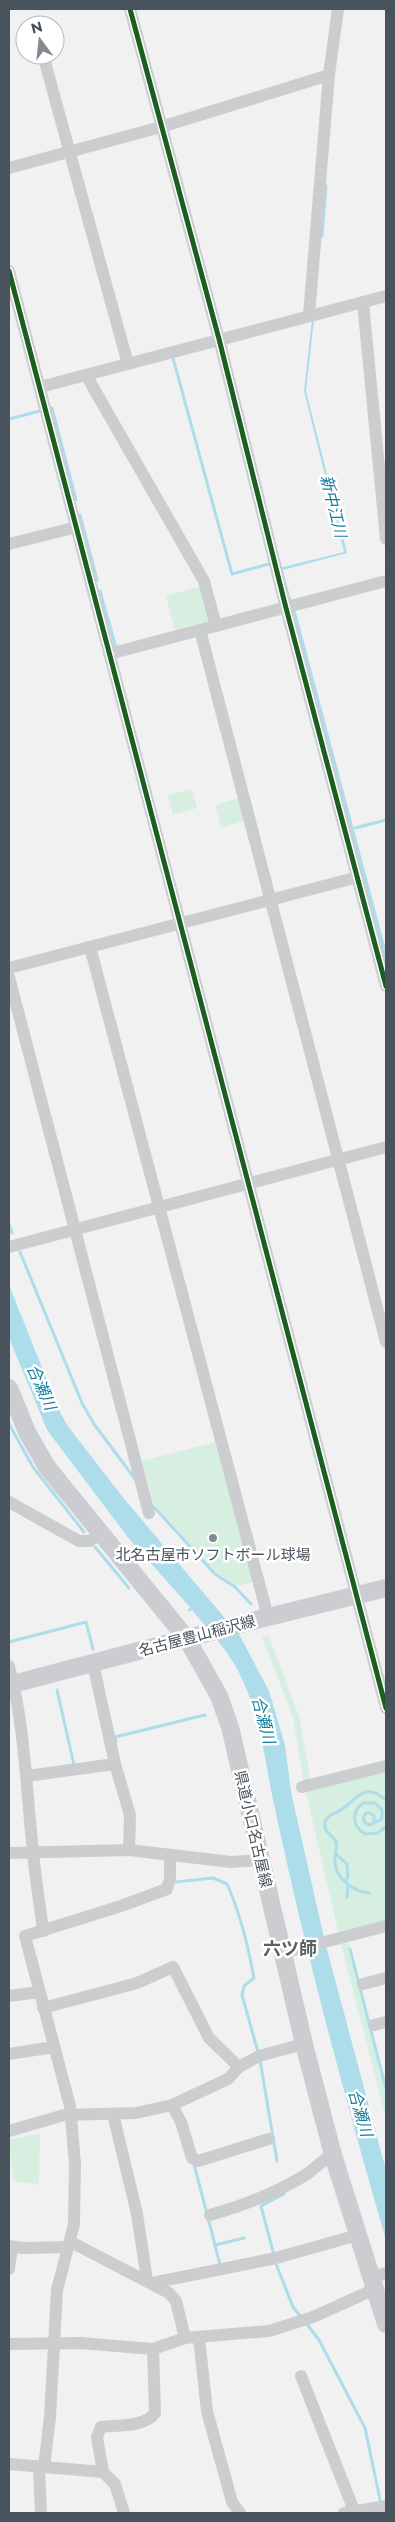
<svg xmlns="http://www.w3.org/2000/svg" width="395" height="2522" viewBox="0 0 395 2522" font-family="Montserrat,'Noto Sans JP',sans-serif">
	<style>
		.green { fill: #d7efe0 }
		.water { fill: #adddeb }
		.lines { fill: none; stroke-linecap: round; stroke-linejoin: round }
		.stream { stroke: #adddeb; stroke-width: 3 }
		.street { stroke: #cbcdcf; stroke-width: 12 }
		.secondary { stroke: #cccdd0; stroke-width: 18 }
		.cycleway-casing { stroke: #fff; stroke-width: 8 }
		.cycleway { stroke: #1b5e20; stroke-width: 5 }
		.poi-dot { fill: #848a91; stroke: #fff; stroke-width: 2 }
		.labels { text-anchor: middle; stroke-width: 5; stroke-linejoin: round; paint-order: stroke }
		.poi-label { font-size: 15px; fill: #49535d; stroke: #fff }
		.street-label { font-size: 15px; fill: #49535d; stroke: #fff }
		.water-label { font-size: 16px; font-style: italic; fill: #137f9e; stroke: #fff }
		.quarter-label { font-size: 18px; font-weight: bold; fill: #5d6065; stroke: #fff }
	</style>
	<rect width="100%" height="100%" fill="#f1f1f1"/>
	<g class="green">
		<polygon points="201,586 210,619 208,622 175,630 166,596"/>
		<polygon points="192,789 197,808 173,815 168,795"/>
		<polygon points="238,798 244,821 221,828 215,805"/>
		<polygon points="215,1442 254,1582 237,1586 214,1571 154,1504 142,1461"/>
		<polygon points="268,1634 299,1716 311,1783 304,1784 293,1717 262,1637"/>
		<polygon points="386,1767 386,1922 339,1935 305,1788"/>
		<polygon points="348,1942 386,2095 386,2119 341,1944"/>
		<polygon points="40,2133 39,2185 13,2181 9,2140"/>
	</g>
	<g class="water">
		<polygon points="312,319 314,320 306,391 347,553 283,570 290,597 293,601 386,950 386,971 279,568 344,552 304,391"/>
		<path d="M9 1285 59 1410 67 1425 125 1500 240 1636 269 1691 285 1745 291 1792 325 1942 386 2170V2240C358 2143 331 2046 307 1948 294 1896 282 1842 271 1790 262 1743 259 1710 236 1667 224 1646 207 1628 192 1610L189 1612 188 1610 190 1607 130 1540 47 1430 9 1338Z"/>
	</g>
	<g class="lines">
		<g class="stream">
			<polyline points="322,236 326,186"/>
			<polyline points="173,358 232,574 269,564"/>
			<polyline points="52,408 76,500"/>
			<polyline points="9,419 40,411"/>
			<polyline points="80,515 97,580"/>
			<polyline points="100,591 116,648"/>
			<polyline points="355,828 386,820"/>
			<polyline points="9,1224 12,1233"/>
			<polyline points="20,1252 82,1403 94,1424 135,1479"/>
			<polyline points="9,1424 33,1467 84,1532"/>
			<polyline points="153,1506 215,1574 235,1587 251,1604"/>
			<polyline points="95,1547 129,1588"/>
			<polyline points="9,1642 86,1622 93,1649"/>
			<polyline points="57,1690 74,1765"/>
			<polyline points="116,1741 115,1737 205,1715"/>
			<path d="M374 1821V1816L370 1813H366L363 1818 365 1823 370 1825 382 1819V1810L375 1803H363C351 1812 352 1826 365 1834L378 1833 386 1826"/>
			<polyline points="336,1854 347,1864 348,1876 346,1881"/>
			<path d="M176 1882 213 1878 227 1884C241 1915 248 1945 254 1978L244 1986 242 1995 258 2052"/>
			<path d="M369 1893C353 1891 335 1879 335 1861 334 1854 338 1849 336 1841L325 1829V1822C328 1814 335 1814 341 1810 357 1799 364 1781 386 1800"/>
			<polyline points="347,1897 348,1886"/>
			<polyline points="350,1949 386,2089"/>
			<polyline points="260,2060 277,2161"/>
			<polyline points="194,2164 215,2245 244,2238"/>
			<polyline points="215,2245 220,2265"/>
			<polyline points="274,2255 261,2206 284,2194"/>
			<polyline points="276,2264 293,2307 301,2317"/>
			<polyline points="307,2324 319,2340 365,2428 381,2504"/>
		</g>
		<g class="street">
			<polyline points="130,9 219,339 286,608 386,986"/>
			<polyline points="43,55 128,364"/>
			<polyline points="9,168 161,127 329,75"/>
			<polyline points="9,271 386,1708"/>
			<polyline points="363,303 386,539"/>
			<polyline points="309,315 329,75 338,9"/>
			<polyline points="86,375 204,581 216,626"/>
			<polyline points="40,387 386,296"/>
			<polyline points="9,544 77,527"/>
			<polyline points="200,630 386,1342"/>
			<polyline points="109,654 386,581"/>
			<polyline points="90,947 268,1617"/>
			<polyline points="9,968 358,877"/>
			<polyline points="9,977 149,1513"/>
			<polyline points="9,1247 386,1147"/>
			<polyline points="9,1502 79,1541 90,1541 100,1533"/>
			<polyline points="93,1663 115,1764 130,1815 129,1850"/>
			<path d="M9 1666C25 1726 26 1789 33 1851 35 1878 40 1904 43 1931"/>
			<polyline points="27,1776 115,1764"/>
			<polyline points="302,1787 386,1766"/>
			<polyline points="9,1853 129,1850 231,1862 261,1860"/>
			<polyline points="282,1953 386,1926"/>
			<polyline points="363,1984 386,1978"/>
			<polyline points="9,1996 39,1992"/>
			<polyline points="43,2008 137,1983 173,1967 209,2038 239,2067"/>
			<polyline points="374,2025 386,2022"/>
			<polyline points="9,2054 54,2047"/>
			<polyline points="172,2105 181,2122 192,2158 198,2161 269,2139"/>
			<polyline points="113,2114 137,2214 147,2280"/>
			<polyline points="9,2131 64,2115 136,2113 172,2105 228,2079 239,2067 259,2056 304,2044"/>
			<path d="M210 2215C243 2205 272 2195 302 2177 315 2170 318 2162 333 2155"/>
			<polyline points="71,2242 169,2293 176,2301 185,2338"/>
			<polyline points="9,2246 23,2248 69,2247"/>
			<polyline points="9,2269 12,2247"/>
			<polyline points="372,2278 386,2273"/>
			<polyline points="152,2283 276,2258 358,2235"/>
			<polyline points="199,2338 207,2411 232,2502 240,2513"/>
			<polyline points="9,2344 80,2343 153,2349 185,2338 269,2331 313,2317 375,2289"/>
			<polyline points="301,2376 355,2513"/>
			<polyline points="9,2464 44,2467 50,2417 57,2290 74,2224 75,2164 70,2106 25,1936 121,1906 167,1889 170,1878 170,1856"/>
			<polyline points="44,2467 103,2472 115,2484 124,2513"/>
			<polyline points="39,2468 41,2513"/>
			<path d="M103 2472 97 2437 101 2427C117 2425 145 2427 155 2413L153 2349"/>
			<polyline points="344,2513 386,2506"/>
		</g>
		<g class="secondary">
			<polyline points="9,1388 27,1432 47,1467 187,1639 219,1696 230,1727 304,2044 333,2155 386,2324"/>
			<polyline points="9,1685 268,1617 386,1588"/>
		</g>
		<g class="cycleway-casing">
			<g id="cycleway">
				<polyline points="130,9 219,339 286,608 386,986"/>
				<polyline points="9,271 386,1708"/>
			</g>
		</g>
		<use href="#cycleway" class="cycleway"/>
	</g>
	<circle class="poi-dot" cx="213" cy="1538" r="5"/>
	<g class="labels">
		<g class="poi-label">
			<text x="213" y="1560">北名古屋市ソフトボール球場</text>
		</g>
		<g class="street-label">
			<text transform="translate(197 1636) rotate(-15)" y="5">名古屋豊山稲沢線</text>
			<text transform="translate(253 1829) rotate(77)" y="5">県道小口名古屋線</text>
		</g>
		<g class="water-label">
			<text transform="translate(334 506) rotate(76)" y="6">新中江川</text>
			<text transform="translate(42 1387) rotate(66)" y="6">合瀬川</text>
			<text transform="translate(264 1720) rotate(75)" y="6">合瀬川</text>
			<text transform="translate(361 2113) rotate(74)" y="6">合瀬川</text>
		</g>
		<g class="quarter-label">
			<text x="290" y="1955">六ツ師</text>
		</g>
	</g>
	<rect width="395" height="2522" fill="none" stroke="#49535d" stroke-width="20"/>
	<g transform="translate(40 40) rotate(345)"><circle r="24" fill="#ffffff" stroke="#b6babe"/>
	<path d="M0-4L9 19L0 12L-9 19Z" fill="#848a91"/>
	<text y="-8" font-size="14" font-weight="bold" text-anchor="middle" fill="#49535d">N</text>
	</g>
</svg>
